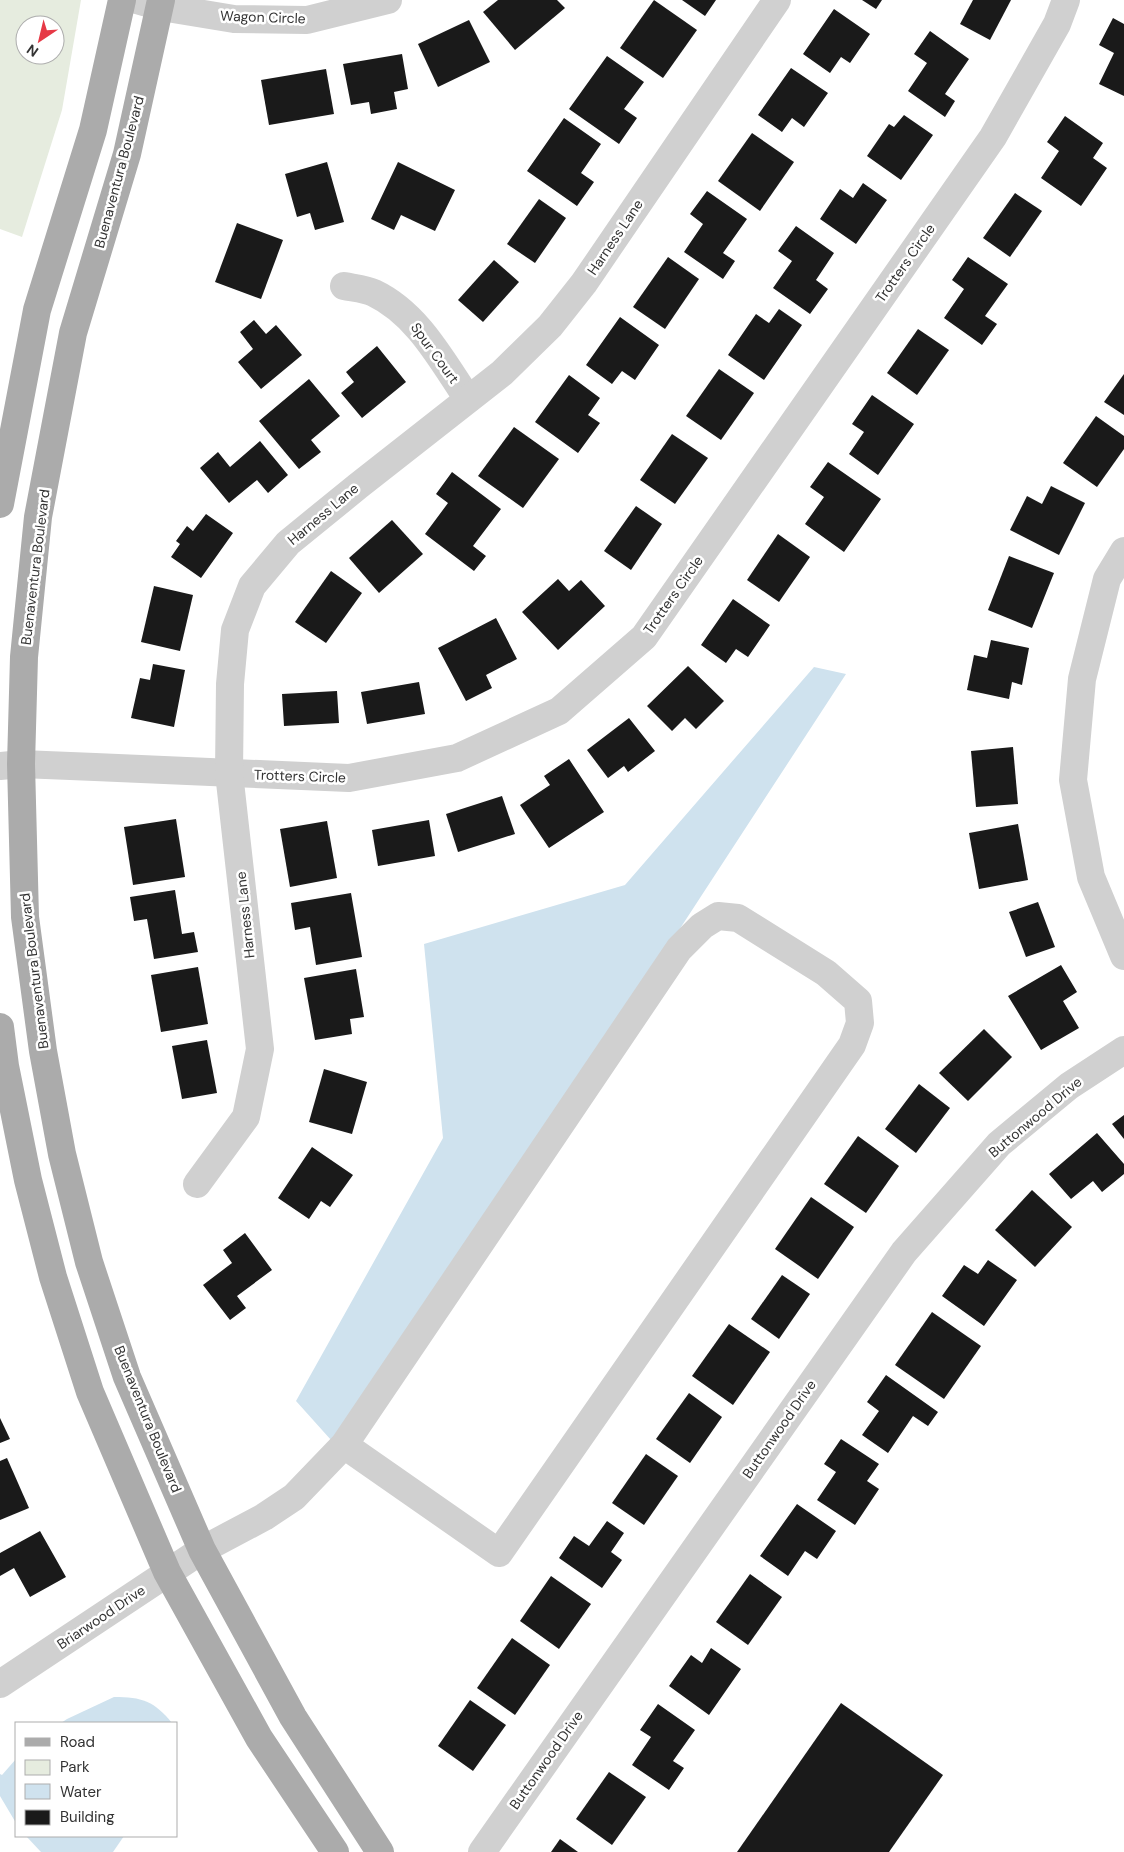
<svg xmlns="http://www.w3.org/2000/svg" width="1124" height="1852" viewBox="0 0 1124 1852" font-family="'DM Sans',sans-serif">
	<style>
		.green { fill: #e6ecdf; fill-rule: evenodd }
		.water { fill: #cfe2ee }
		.building { fill: #1a1a1a }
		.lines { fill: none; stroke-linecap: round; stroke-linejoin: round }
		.minor { stroke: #d0d0d0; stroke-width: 28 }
		.major { stroke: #ababab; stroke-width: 28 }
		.labels { text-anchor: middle; stroke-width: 5; stroke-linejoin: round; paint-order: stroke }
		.street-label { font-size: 14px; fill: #333; stroke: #fff }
	</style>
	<rect width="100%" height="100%" fill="#fff"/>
	<path class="green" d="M0 0H81L62 110 22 237 0 229ZM25 25H55V55H25Z"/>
	<g class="water">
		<polygon points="814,667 846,674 340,1450 296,1401 443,1138 424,944 625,885"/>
		<path d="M114 1697C142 1697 154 1701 172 1723H61L67 1719Z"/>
		<polygon points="16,1759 16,1823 0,1796 0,1774 2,1775"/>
		<polygon points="26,1836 124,1836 113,1852 41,1852"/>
	</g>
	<g class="building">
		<polygon points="498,0 557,0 565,8 515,50 483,12"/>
		<polygon points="654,0 697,30 663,78 620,48"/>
		<polygon points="682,0 716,0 705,16"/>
		<polygon points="862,0 882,0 876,9"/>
		<polygon points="973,0 1011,0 990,40 960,24"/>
		<polygon points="834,9 870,34 850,63 841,57 830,73 803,54"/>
		<polygon points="1113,18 1124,24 1124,96 1099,84 1114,53 1099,45"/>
		<polygon points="469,20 490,62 438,87 418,44"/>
		<polygon points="930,31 969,59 945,94 955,101 945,117 908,91 927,63 914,54"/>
		<polygon points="402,54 408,89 394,92 397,109 371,114 369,102 351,105 343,64"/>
		<polygon points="607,56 644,82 624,109 637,118 619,144 569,109"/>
		<polygon points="791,68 828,93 804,127 792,118 782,132 758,115"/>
		<polygon points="326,69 334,114 269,125 261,80"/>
		<polygon points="904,115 933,135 901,180 867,156 889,124 894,127"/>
		<polygon points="1065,116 1103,143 1093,158 1107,168 1081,206 1041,178 1059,151 1047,142"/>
		<polygon points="564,118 601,144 581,173 594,182 577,206 527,171"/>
		<polygon points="752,133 794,162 760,211 718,181"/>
		<polygon points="327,162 344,222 315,230 310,213 297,217 285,174"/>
		<polygon points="398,162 455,190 435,231 401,215 394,230 371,219"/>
		<polygon points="863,183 887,200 856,244 820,219 840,189 853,198"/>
		<polygon points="707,191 747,219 723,253 735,261 723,279 684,252 703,224 690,214"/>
		<polygon points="1015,193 1042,211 1010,257 983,238"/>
		<polygon points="539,199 566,218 535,263 507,244"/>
		<polygon points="237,223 283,240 261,299 215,282"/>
		<polygon points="796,226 834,253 816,280 828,289 810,314 773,288 792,261 778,251"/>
		<polygon points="668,257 699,279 665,329 633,307"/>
		<polygon points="968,257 1008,284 985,316 997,324 982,345 944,318 964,289 952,280"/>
		<polygon points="494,260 519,282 483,322 458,300"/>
		<polygon points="779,309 802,325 764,380 728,355 756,314 769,323"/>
		<polygon points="620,317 659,345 635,380 622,371 612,384 586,365"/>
		<polygon points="254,320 266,334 276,325 302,355 261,389 238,362 253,349 240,332"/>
		<polygon points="918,329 949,350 917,395 887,373"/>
		<polygon points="377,346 406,382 362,418 341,393 354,382 346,372"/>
		<polygon points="719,369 754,393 721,440 686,416"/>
		<polygon points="1124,374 1124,415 1104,402"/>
		<polygon points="569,375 600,398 588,415 600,423 578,453 535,422"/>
		<polygon points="309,379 340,416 311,440 321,452 299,469 259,421"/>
		<polygon points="872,395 914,424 878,475 849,454 864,432 852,424"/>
		<polygon points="1096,416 1124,436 1124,449 1097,487 1063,463"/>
		<polygon points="514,427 559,459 523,508 478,476"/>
		<polygon points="672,434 708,458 675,504 640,480"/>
		<polygon points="260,441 288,475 268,493 257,480 229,503 200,468 218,452 230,467"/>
		<polygon points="828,462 881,499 844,552 805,524 824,497 810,487"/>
		<polygon points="452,472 501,509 473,546 486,556 474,571 425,534 448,503 436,494"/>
		<polygon points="1051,486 1085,503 1059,555 1010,530 1027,496 1042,504"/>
		<polygon points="636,506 662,524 631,570 604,551"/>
		<polygon points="206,514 233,533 201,578 171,557 180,544 176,541 187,526 193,531"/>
		<polygon points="392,520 423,554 379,593 349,558"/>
		<polygon points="778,534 810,557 779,602 747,580"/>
		<polygon points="1009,556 1054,573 1032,628 988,610"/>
		<polygon points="331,571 362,593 326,643 295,622"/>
		<polygon points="558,579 569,591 581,580 605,606 558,650 522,612"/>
		<polygon points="154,586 193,595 180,651 141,642"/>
		<polygon points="733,599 770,625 748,657 736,649 726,663 701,645"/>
		<polygon points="496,618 517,659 486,675 492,688 466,701 438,648"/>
		<polygon points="991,640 1029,648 1022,685 1012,682 1009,699 967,690 974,655 987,658"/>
		<polygon points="153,664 185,670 174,727 131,718 140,678 150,680"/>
		<polygon points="688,666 724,701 696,729 685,718 672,731 647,706"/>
		<polygon points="419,682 425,714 367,724 361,692"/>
		<polygon points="337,691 339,723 284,726 282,694"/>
		<polygon points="629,718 655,751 628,772 624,766 608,778 587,750"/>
		<polygon points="1013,747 1018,804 976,807 971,751"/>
		<polygon points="569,759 604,812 549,848 520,805 550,785 544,776"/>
		<polygon points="502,796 515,834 458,852 446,814"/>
		<polygon points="176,819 185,877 133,885 124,827"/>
		<polygon points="429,820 435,856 378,866 372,830"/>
		<polygon points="327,821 337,878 290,887 280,829"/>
		<polygon points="1018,824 1028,880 979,889 969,833"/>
		<polygon points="175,890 182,934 194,932 198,952 154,959 147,919 134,921 130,897"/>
		<polygon points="351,893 362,957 316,965 310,927 295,930 291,903"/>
		<polygon points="1038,902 1055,947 1026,957 1009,912"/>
		<polygon points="1061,965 1077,992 1063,1001 1079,1028 1041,1050 1008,996"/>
		<polygon points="198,967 208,1024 161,1032 151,975"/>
		<polygon points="356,969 364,1017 350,1019 352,1034 315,1040 304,978"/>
		<polygon points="984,1029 1012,1057 968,1101 939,1073"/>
		<polygon points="207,1040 217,1093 182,1099 172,1046"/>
		<polygon points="324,1069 367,1082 352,1134 309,1122"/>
		<polygon points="919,1084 950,1108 916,1153 885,1129"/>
		<polygon points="1124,1115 1124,1139 1112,1124"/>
		<polygon points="1097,1133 1124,1164 1124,1174 1102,1192 1093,1181 1071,1199 1049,1174"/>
		<polygon points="858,1136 899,1166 866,1213 824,1184"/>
		<polygon points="312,1147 353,1175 330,1207 321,1201 309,1219 278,1198"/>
		<polygon points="1032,1190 1072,1227 1035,1267 995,1230"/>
		<polygon points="811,1197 854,1227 818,1279 775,1249"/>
		<polygon points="245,1233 272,1270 237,1296 246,1308 230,1320 203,1285 232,1263 223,1250"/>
		<polygon points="988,1260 1017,1280 984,1326 942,1296 964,1265 978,1274"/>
		<polygon points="782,1275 810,1294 779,1339 751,1319"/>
		<polygon points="932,1312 981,1346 944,1399 895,1365"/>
		<polygon points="729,1324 770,1352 733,1405 692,1376"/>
		<polygon points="886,1375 938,1412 928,1426 913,1416 888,1453 862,1435 879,1411 867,1402"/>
		<polygon points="689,1393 722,1417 690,1463 656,1439"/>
		<polygon points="0,1418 10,1439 0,1443"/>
		<polygon points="841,1439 879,1464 867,1481 879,1489 855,1525 817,1500 836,1472 824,1464"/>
		<polygon points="646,1454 678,1476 644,1525 612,1503"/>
		<polygon points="7,1458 29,1508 0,1520 0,1461"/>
		<polygon points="797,1504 836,1531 817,1559 805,1551 788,1576 760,1556"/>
		<polygon points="607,1521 624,1533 611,1552 622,1560 602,1588 559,1558 574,1536 589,1546"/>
		<polygon points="40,1531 66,1577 30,1597 14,1568 0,1576 0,1553"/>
		<polygon points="750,1574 782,1597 748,1645 716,1622"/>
		<polygon points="551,1576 591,1604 559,1649 520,1621"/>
		<polygon points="512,1638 550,1665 515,1715 477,1688"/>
		<polygon points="711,1648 741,1669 709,1715 669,1686 691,1655 702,1663"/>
		<polygon points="470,1700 506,1725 473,1771 438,1746"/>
		<polygon points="841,1703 943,1775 889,1852 737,1852"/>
		<polygon points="658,1704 695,1730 673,1761 684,1768 669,1790 632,1765 651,1737 640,1730"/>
		<polygon points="609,1772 646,1797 612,1845 576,1819"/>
		<polygon points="560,1839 578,1852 551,1852"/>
	</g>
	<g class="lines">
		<g class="minor">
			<polyline points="137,0 161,7 234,19 307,20 388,0"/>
			<path d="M344 286C354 288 366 289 374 293 418 314 442 361 468 399"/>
			<polyline points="1124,551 1107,579 1082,679 1073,780 1091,877 1124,956"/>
			<polyline points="0,766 21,764 95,767 349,778 457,758 559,711 644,637 993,137 1057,24 1066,0"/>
			<polyline points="197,1184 246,1117 260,1049 229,773 230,684 235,630 252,586 288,543 358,486 502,373 550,326 584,283 777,0"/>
			<polyline points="0,1684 202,1550 264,1517 294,1497 344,1445 679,949 702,926 718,916 738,918 826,973 858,1001 860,1023 852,1045 499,1553 344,1445"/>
			<polyline points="482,1852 904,1252 999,1144 1069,1086 1124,1050"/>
		</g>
		<g class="major">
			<polyline points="161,0 127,154 73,333 38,517 24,657 21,764 25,917 43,1051 62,1154 89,1262 127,1377 202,1550 293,1717 380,1852"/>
			<polyline points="0,504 37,310 93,130 122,0"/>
			<polyline points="0,1027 5,1066 28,1180 53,1277 90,1392 167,1572 259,1738 335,1852"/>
		</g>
	</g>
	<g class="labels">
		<g class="street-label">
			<text transform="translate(263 17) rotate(2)" y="5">Wagon Circle</text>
			<text transform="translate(119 172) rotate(-75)" y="5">Buenaventura Boulevard</text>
			<text transform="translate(615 237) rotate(-56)" y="5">Harness Lane</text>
			<text transform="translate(905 263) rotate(-55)" y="5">Trotters Circle</text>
			<text transform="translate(435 353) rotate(54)" y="5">Spur Court</text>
			<text transform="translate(323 514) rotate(-40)" y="5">Harness Lane</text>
			<text transform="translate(35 567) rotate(-83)" y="5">Buenaventura Boulevard</text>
			<text transform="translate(673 595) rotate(-55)" y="5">Trotters Circle</text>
			<text transform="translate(300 776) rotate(2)" y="5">Trotters Circle</text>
			<text transform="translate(245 915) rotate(-96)" y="5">Harness Lane</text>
			<text transform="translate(34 971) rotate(-97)" y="5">Buenaventura Boulevard</text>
			<text transform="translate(1035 1117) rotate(-40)" y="5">Buttonwood Drive</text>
			<text transform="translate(148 1419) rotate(68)" y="5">Buenaventura Boulevard</text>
			<text transform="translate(779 1429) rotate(-55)" y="5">Buttonwood Drive</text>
			<text transform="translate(101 1617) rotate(-34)" y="5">Briarwood Drive</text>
			<text transform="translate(546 1760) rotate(-55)" y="5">Buttonwood Drive</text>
		</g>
	</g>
	<rect x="15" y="1722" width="162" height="115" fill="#ffffff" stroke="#adadad"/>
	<rect x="25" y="1738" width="25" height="8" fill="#ababab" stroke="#adadad"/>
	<text x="60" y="1747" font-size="15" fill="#333333">Road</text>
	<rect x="25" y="1760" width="25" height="15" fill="#e6ecdf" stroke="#adadad"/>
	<text x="60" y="1772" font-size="15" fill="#333333">Park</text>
	<rect x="25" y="1784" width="25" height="15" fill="#cfe2ee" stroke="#adadad"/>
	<text x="60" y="1797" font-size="15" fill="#333333">Water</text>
	<rect x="25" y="1810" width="25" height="15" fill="#1a1a1a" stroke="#adadad"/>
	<text x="60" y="1822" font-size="15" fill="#333333">Building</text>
	<g transform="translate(40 40) rotate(215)"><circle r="24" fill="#ffffff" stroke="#adadad"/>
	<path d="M0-4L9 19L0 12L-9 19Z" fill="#e63946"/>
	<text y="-8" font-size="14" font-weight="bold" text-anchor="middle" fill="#333333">N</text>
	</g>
</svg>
